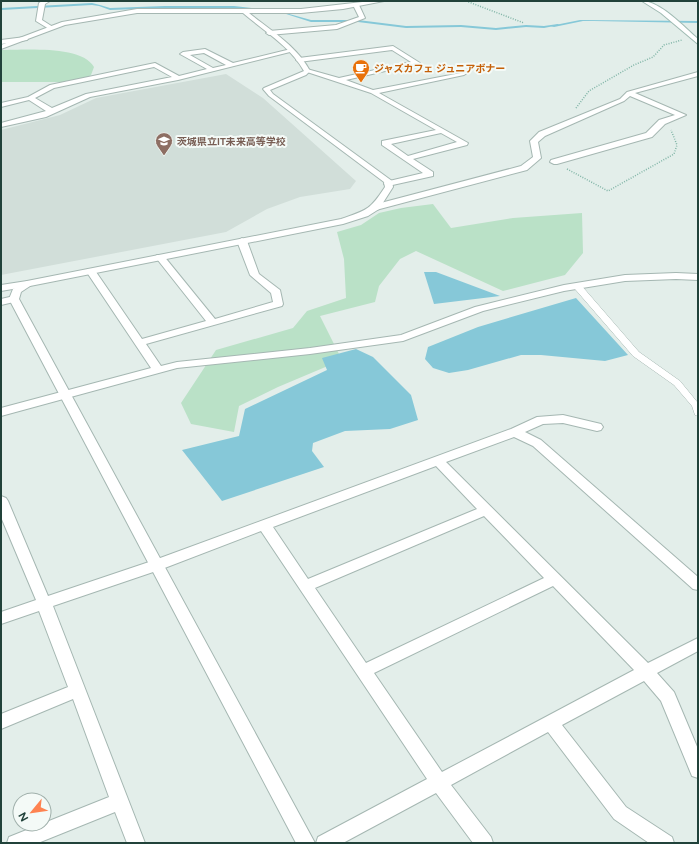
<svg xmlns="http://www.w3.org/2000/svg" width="699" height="844" viewBox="0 0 699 844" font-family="Figtree,'Noto Sans JP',sans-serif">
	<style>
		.built { fill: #d1ded9 }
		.green { fill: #bae1c7 }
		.water { fill: #86c8d8 }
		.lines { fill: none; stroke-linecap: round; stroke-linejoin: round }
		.stream { fill: #86c8d8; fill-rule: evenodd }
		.service-casing { stroke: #a5b7b2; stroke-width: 1 }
		.minor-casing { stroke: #a5b7b2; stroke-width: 2 }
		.tertiary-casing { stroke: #a5b7b2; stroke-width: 2 }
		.secondary-casing { stroke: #a0bbb3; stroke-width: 2 }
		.path { stroke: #81b5a7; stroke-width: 1.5; stroke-dasharray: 1 1.5; stroke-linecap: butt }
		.service { fill: #fff; fill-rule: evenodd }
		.minor { fill: #fff; fill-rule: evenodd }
		.tertiary { fill: #fff; fill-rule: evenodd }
		.secondary { fill: #fff; fill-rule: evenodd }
		.labels { text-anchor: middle; stroke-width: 4; stroke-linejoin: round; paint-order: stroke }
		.far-food-label { font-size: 10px; font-weight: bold; fill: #c56008; stroke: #f4faf7; text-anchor: start }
		.far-education-label { font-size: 10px; font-weight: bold; fill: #785e54; stroke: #f4faf7; text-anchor: start }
	</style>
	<rect width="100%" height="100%" fill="#e3eeea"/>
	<polygon class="built" points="226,74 263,98 356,181 350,189 300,197 267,209 226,232 1,275 1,130 60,115 96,98"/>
	<g class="green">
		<path d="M1 50C23 50 82 45 94 67L91 75 79 82H1Z"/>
		<polygon points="433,204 451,228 513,218 582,213 583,253 565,275 503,291 416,251 400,259 379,286 375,302 320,316 342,360 278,387 239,406 234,432 191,424 181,403 216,350 293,328 307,311 346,298 344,259 337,232 361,225 379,213 401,208"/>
	</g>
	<g class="water">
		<polygon points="580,20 698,21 698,23 594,21 583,21 554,27 550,26"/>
		<polygon points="424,272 436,272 500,296 434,304"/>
		<polygon points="576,298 628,355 605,361 541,355 521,355 468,370 449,373 433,368 425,359 428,347 478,327"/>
		<polygon points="356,349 373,357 411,395 418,420 390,429 345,431 313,443 312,451 324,467 222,501 182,450 239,436 245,409 327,370 322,358"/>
	</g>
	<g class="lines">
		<g class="stream">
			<polygon points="92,3 100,5 110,8 165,6 234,6 268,10 267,11 234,8 165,8 110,10 99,6 92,5 1,10 1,8"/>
			<polygon points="280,12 282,12 311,20 358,20 406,26 461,25 496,28 526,25 544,26 558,24 559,25 544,28 526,27 496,30 461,27 406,28 358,22 311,22"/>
		</g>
		<g class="service-casing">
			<polygon id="service" points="575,285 581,285 639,352 680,381 698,403 698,416 695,415 692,406 674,385 633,356 575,289"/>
		</g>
		<g class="minor-casing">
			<g id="minor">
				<polygon points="42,1 50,1 45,4 42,20 53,27 53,29 49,29 36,21 39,3"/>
				<polygon points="356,3 359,5 365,18 337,29 269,35 266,33 269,31 336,25 359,17 353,5"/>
				<polygon points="25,37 28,39 27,40 1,44 1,40"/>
				<path d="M393 46 420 63 346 80 373 90 466 72 467 73 464 75 379 93 468 143 467 145 413 159 433 172V176L388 186 384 184 385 182 423 173 382 145V141L436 130 371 93 304 71 307 69 339 78 411 62 392 50 299 62 296 60 299 58ZM441 133 457 142 408 156 391 144Z"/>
				<path d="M205 49 233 63 291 49 294 51 178 80 90 97 46 117 1 127V123L46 111 29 100 1 107V103L28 97 50 85 155 63 179 76 207 69 180 54 183 52ZM204 53 226 65 213 68 190 55ZM154 67 172 77 86 94 52 108 35 98 54 88Z"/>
				<polygon points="698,72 698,76 635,93 686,115 665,124 652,137 557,164 554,164 550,162 551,160 646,133 659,120 675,115 630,96 624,101 545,136 538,142 541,158 527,170 376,210 372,207 373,205 521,166 533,157 530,141 539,132 620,99 627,92"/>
				<polygon points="242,238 247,241 259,274 280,290 283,304 282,306 146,344 161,366 177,362 310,348 401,335 475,307 564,285 625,275 676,273 698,274 698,280 676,279 625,281 564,291 483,311 403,341 310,354 177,368 1,416 1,408 151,368 86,271 88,269 94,269 142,339 206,321 157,259 155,257 157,255 163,255 215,319 273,302 271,293 250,275 237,241"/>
				<polygon points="27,281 30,282 32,284 30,286 1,291 1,285"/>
				<polygon points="14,296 18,297 19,299 18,301 1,305 1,299"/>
				<path d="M563 415 601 424 603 427 601 430 597 431 563 423 543 424 525 432 541 440 698 577V590L693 589 533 446 514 437 446 462 648 663 698 638V651L657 673 674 692 698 749V778L692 776 661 701 644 681 562 725 626 807 672 837 674 843H649L614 819 548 732 451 785 491 837 493 843H473L436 793 343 843H316L318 837 427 779 261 531 162 569 53 606 145 843H127L115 812 38 843H7L9 837 109 797 73 699 1 729V714L68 687 39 611 1 624V612L36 600 1 517V496L6 498 8 501 48 596 152 561 511 429 537 417ZM436 466 477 509 308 579 273 527ZM484 516 544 578 366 663 315 588ZM553 586 634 670 442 772 374 673Z"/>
			</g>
		</g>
		<g class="tertiary-casing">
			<path id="tertiary" d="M371 1H384L343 9 301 13H249C270 30 297 46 310 71L306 75 270 90 273 94 392 181 393 187 379 209 368 216 343 224 30 286 21 292 19 299 315 843H296L9 299 13 289 27 281 341 219C367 210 370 210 385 187L384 182 269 96 263 89 264 88 304 71C291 47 263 30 243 13H137L65 25 1 49V45L62 22 137 9H301Z"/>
		</g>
		<g class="secondary-casing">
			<path id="secondary" d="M642 1C660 1 684 27 698 39V44L661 13Z"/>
		</g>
		<g class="path">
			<polyline points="466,1 524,23"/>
			<polyline points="576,108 589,91 634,65 653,57 664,45 682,40"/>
			<polyline points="567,169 608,191 674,154 677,145 671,130"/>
		</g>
		<use href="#service" class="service"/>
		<use href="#minor" class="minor"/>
		<use href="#tertiary" class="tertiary"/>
		<use href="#secondary" class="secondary"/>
	</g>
	<defs>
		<g id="cafe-pin" transform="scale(0.9)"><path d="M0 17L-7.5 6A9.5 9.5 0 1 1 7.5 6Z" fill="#e8710a" stroke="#f4faf7"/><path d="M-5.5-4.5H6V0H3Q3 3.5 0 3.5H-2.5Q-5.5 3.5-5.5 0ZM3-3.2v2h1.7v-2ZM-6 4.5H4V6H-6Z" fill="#fff"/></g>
		<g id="school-pin" transform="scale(0.9)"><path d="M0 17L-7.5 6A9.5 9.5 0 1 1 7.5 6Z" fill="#8d6e63" stroke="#f4faf7"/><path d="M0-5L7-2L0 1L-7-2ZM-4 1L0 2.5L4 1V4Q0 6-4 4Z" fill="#fff"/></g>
	</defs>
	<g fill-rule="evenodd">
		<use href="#cafe-pin" x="361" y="68"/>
		<use href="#school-pin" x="164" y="141"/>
	</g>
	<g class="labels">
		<g class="far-food-label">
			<text x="374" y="72">ジャズカフェ ジュニアボナー</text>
		</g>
		<g class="far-education-label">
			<text x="177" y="145">茨城県立IT未来高等学校</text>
		</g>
	</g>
	<rect width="699" height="844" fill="none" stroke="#21423a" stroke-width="4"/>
	<g transform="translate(32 812) rotate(241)"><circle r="19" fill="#f4faf7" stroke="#a0b0ab"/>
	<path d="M0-3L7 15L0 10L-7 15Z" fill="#fe8351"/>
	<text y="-6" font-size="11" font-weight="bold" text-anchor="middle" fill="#21423a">N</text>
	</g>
</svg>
